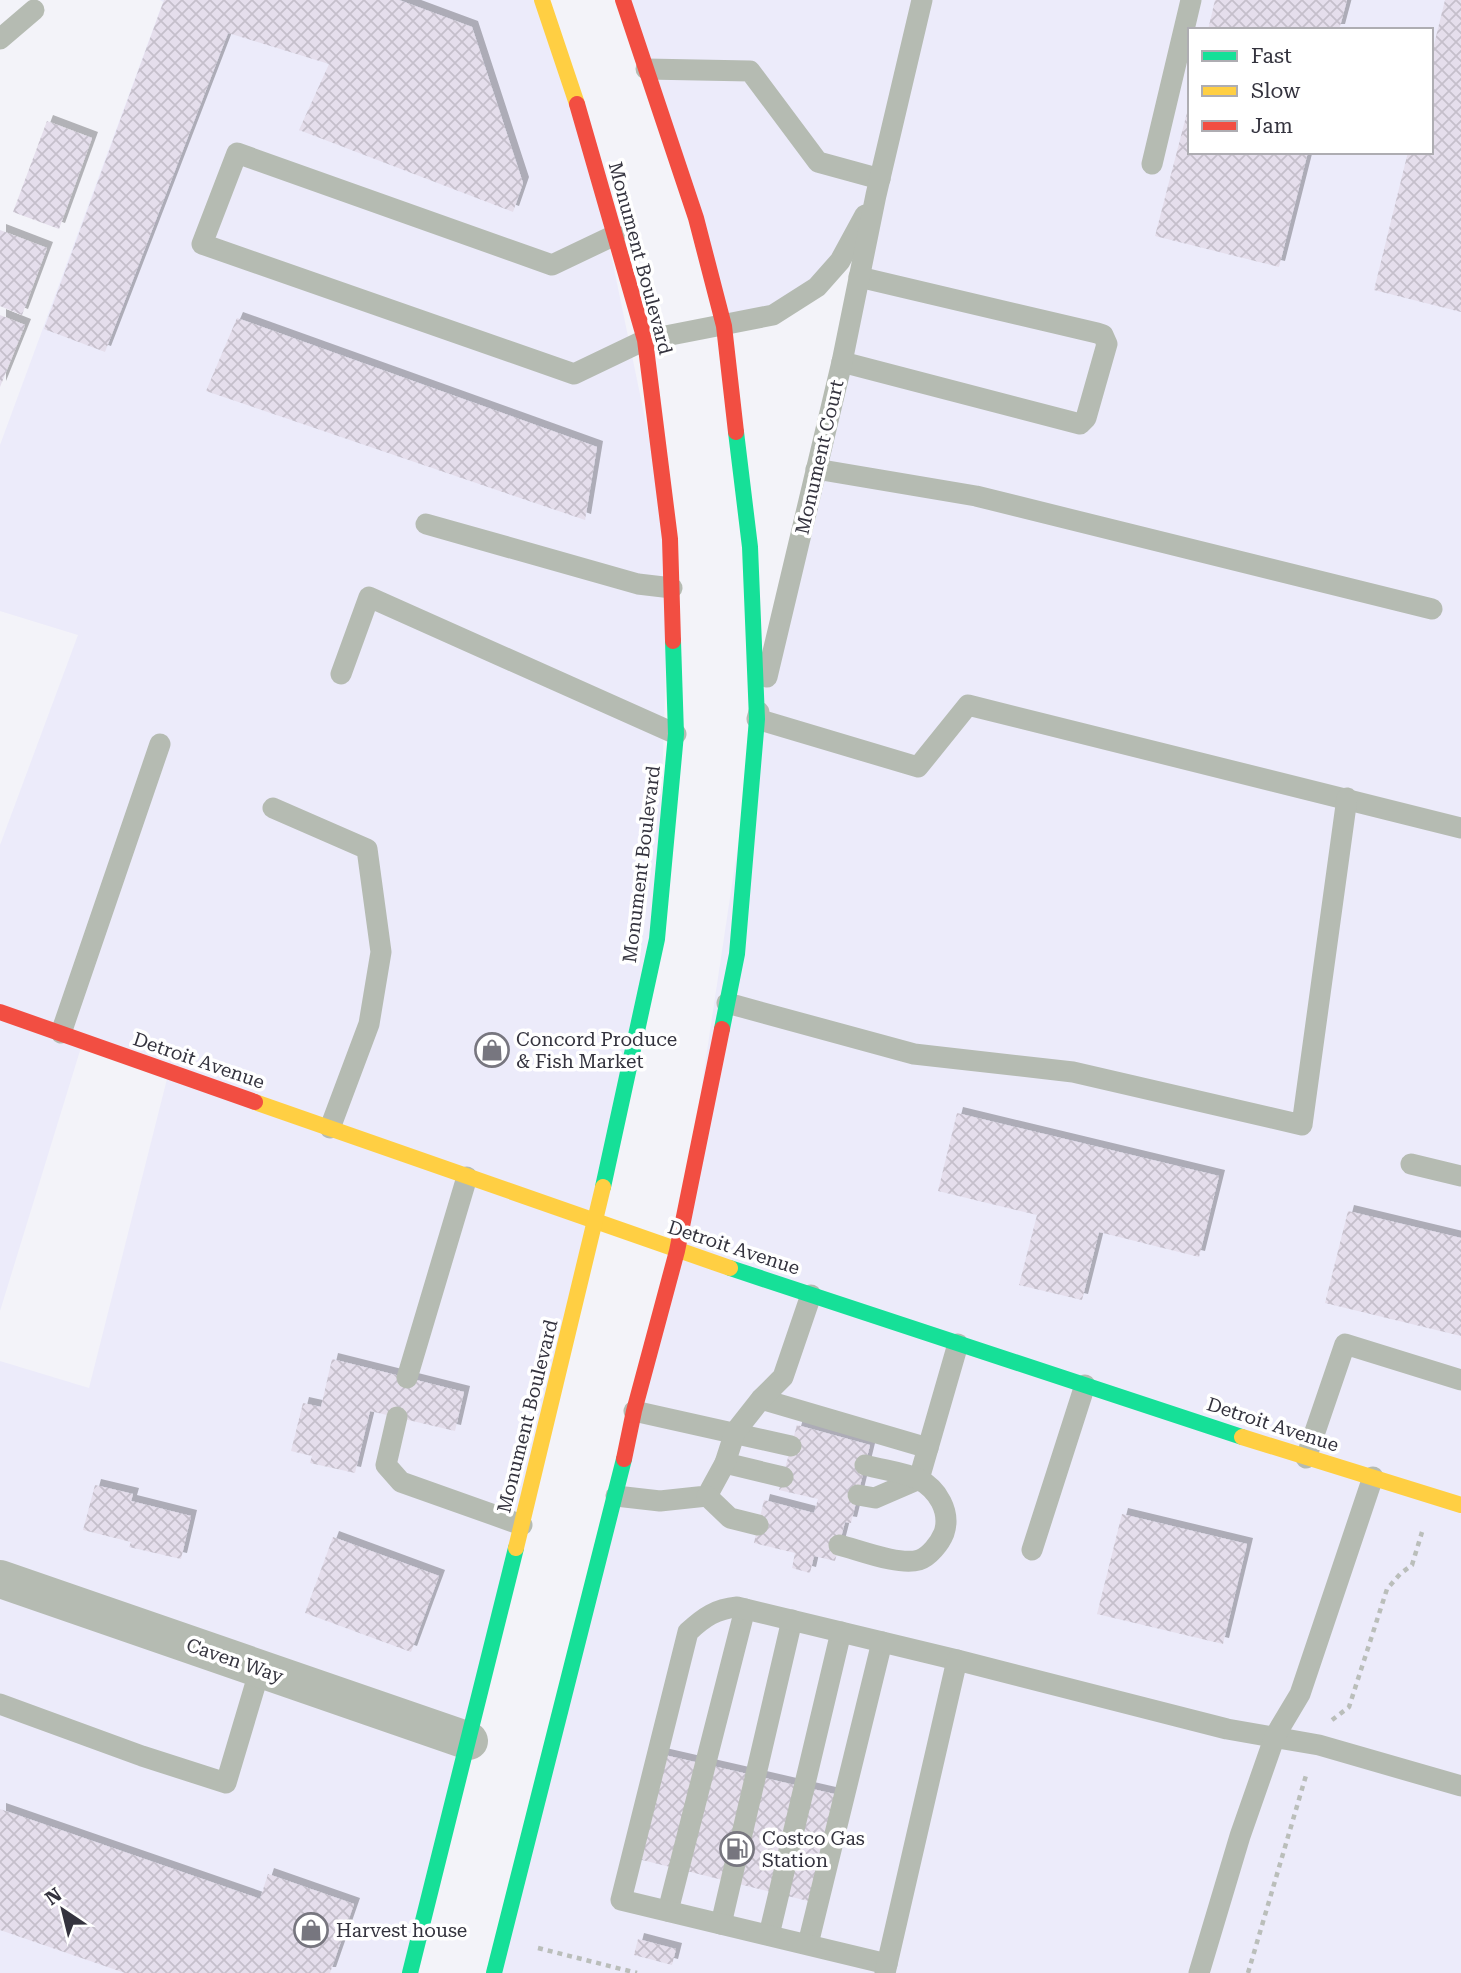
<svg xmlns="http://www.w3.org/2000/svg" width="1461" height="1973" viewBox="0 0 1461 1973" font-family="'Roboto Serif',serif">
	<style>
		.built { fill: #ecebfa; fill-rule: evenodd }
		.building { fill: url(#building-cross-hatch); filter: url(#shadow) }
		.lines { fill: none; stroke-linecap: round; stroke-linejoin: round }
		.path { stroke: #babeba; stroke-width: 4.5; stroke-dasharray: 5 5; stroke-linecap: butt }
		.lane { stroke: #b5bbb2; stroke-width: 21 }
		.street { stroke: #b5bbb2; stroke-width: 38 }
		.fast { stroke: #16e098; stroke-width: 16 }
		.slow { stroke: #ffcf43; stroke-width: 16 }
		.jam { stroke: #f24e42; stroke-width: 16 }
		.labels { text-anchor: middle; stroke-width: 7; stroke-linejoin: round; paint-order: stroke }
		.street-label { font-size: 19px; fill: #34333e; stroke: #fff }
		.poi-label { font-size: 19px; fill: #34333e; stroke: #fff; text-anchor: start }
	</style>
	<defs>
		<pattern id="building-cross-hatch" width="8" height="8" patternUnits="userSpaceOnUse" patternTransform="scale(1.75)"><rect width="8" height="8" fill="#e5deec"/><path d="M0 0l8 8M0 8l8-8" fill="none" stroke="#c5bfcb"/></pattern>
		<filter id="shadow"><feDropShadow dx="6" dy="-6" stdDeviation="0" flood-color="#0004"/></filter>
	</defs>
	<rect width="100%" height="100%" fill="#f3f3f9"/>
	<g class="built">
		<polygon points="160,0 542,0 584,124 670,539 657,939 410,1973 0,1973 0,1361 89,1388 169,1071 83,1041 0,1311 0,845 78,635 0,611 0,445 163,2"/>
		<path d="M623 0H1461V1973H493L677 1251 757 718 876 199 817 287 724 326ZM1190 30H1431V152H1190Z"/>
	</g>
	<g class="building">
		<polygon points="164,0 399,0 472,27 523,183 513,212 299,130 329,64 228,33 105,352 44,329"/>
		<polygon points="1215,0 1347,0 1339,30 1208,30"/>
		<polygon points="1445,0 1461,0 1461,312 1374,290 1408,152 1431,152 1431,57"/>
		<polygon points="1189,105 1190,152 1308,152 1279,267 1155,236"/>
		<polygon points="47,121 92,138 59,229 13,212"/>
		<polygon points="0,230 47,248 22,315 0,306"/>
		<polygon points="0,315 25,325 0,387"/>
		<polygon points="237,318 597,447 585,520 206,391"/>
		<polygon points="957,1113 1219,1176 1199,1257 1099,1232 1082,1300 1019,1285 1037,1215 938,1191"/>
		<polygon points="1348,1211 1461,1238 1461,1336 1325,1303"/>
		<polygon points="332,1359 464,1392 455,1431 370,1411 355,1473 310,1463 312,1456 291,1451 303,1403 321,1407"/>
		<polygon points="797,1425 870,1445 851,1523 845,1522 835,1561 814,1556 810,1573 792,1568 795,1553 754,1543 764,1500 814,1513 818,1499 779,1490"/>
		<polygon points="95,1485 133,1494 131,1501 191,1516 181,1559 129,1547 131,1542 83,1530"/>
		<polygon points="1122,1514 1247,1544 1223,1644 1097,1614"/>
		<polygon points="333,1537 439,1576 411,1652 305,1613"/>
		<polygon points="660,1754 843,1796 816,1903 634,1858"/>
		<polygon points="0,1809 260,1899 268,1874 354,1904 330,1973 125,1973 0,1930"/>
		<polygon points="638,1939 676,1949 672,1965 634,1955"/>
	</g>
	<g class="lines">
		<g class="path">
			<polyline points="1332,1720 1349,1707 1387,1589 1400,1574 1412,1565 1422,1532"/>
			<polyline points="538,1948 637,1973"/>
			<polyline points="1248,1973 1307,1772"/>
		</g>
		<g class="lane">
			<polyline points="0,39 34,10"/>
			<polyline points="646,69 750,71 818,162 880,179"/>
			<polyline points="1152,164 1191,0"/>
			<polyline points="615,235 552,265 237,153 202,244 574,374 645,340 773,315 817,287 840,261 865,215"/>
			<polyline points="842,362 1080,424 1086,418 1107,344 1103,335 1097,333 859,277"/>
			<polyline points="816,469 976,496 1432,609"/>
			<polyline points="426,524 638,584 672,588"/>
			<polyline points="341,674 369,597 676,734"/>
			<polyline points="767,677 842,362 876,195 922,0"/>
			<polyline points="759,712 757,719 918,767 968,705 1461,828"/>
			<polyline points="273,808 367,849 381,952 369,1024 330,1128"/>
			<polyline points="727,1003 914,1054 1073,1072 1302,1125 1347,798"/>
			<polyline points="61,1033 160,744"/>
			<polyline points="1411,1164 1461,1176"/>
			<polyline points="407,1378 467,1177"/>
			<polyline points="761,1399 928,1448"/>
			<polyline points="634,1411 791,1446"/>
			<polyline points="397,1417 386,1465 401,1482 522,1525"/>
			<polyline points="1306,1458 1345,1344 1461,1380"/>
			<polyline points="725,1463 783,1477"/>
			<polyline points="919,1479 958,1344"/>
			<polyline points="858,1495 875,1498 919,1479"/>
			<polyline points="616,1496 660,1501 707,1496 725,1463 735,1432 761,1399 783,1377 811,1295"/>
			<polyline points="707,1496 730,1518 758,1525"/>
			<path d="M839 1545C859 1550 899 1566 919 1560 929 1557 940 1543 944 1533 951 1512 938 1489 918 1479 903 1472 882 1470 865 1465"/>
			<polyline points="1032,1550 1085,1385"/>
			<polyline points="0,1704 142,1756 226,1783 260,1669"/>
			<polyline points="668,1911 745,1609"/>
			<polyline points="721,1924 792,1620"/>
			<polyline points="769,1935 841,1632"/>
			<polyline points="808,1944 882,1642"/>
			<path d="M887 1964 621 1900 688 1632C704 1617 716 1609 737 1607L957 1660"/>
			<polyline points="885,1973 957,1660 1227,1729 1319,1745 1461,1786"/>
			<polyline points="1199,1973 1240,1836 1275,1736 1300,1694 1373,1477"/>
		</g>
		<polyline class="street" points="0,1579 469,1741"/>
		<g class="fast">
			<polyline points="722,1029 737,954 757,719 750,547 736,432"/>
			<polyline points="603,1187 657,939 676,734 673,641"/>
			<polyline points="730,1268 1242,1437"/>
			<polyline points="410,1973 516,1548"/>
			<polyline points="494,1973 624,1459"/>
		</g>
		<g class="slow">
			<polyline points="542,0 577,104"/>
			<polyline points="255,1102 730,1268"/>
			<polyline points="1242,1437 1461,1505"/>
			<polyline points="516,1548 603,1187"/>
		</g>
		<g class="jam">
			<polyline points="623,0 696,218 724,326 736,432"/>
			<polyline points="577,104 645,340 670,539 673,641"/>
			<polyline points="0,1012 255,1102"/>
			<polyline points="624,1459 634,1411 677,1251 722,1029"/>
		</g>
	</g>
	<defs>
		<g id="shop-ring" transform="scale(1.75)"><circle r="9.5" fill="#fff" stroke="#77767f" stroke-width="1.5"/><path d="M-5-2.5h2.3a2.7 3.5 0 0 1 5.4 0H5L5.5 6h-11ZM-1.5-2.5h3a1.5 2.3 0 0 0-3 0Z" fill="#77767f"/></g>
		<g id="fuel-ring" transform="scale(1.75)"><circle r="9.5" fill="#fff" stroke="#77767f" stroke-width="1.5"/><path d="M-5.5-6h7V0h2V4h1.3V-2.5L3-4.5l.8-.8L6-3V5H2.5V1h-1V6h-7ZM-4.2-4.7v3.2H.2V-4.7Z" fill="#77767f"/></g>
	</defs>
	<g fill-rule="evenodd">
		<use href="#shop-ring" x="492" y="1050"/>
		<use href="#fuel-ring" x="737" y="1849"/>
		<use href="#shop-ring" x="311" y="1930"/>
	</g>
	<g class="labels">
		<g class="street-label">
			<text transform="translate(641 258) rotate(75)" y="7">Monument Boulevard</text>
			<text transform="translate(819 457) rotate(-77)" y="7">Monument Court</text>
			<text transform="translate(641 864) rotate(-83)" y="7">Monument Boulevard</text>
			<text transform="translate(199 1060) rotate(19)" y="7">Detroit Avenue</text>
			<text transform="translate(734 1247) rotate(18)" y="7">Detroit Avenue</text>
			<text transform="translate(527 1416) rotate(-76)" y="7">Monument Boulevard</text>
			<text transform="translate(1273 1424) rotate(18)" y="7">Detroit Avenue</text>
			<text transform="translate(235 1660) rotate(19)" y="7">Caven Way</text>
		</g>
		<g class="poi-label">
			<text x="516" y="1046">Concord Produce<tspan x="516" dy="22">&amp; Fish Market</tspan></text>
			<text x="762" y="1845">Costco Gas<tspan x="762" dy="22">Station</tspan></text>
			<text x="336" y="1937">Harvest house</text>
		</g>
	</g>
	<rect x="1188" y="28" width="245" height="126" fill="#ffffff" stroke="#aeadb2" stroke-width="2"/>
	<rect x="1202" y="51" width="35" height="10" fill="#16e098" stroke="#aeadb2" stroke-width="2"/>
	<text x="1251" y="63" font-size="21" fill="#34333e">Fast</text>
	<rect x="1202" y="86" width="35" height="10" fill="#ffcf43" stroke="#aeadb2" stroke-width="2"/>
	<text x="1251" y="98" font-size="21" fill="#34333e">Slow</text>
	<rect x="1202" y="121" width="35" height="10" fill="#f24e42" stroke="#aeadb2" stroke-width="2"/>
	<text x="1251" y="133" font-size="21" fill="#34333e">Jam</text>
	<g transform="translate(63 1910) rotate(325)" stroke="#ffffff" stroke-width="5" paint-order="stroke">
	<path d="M0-5L12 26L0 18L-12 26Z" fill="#34333e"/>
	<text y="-10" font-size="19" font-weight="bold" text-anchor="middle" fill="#34333e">N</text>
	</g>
</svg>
